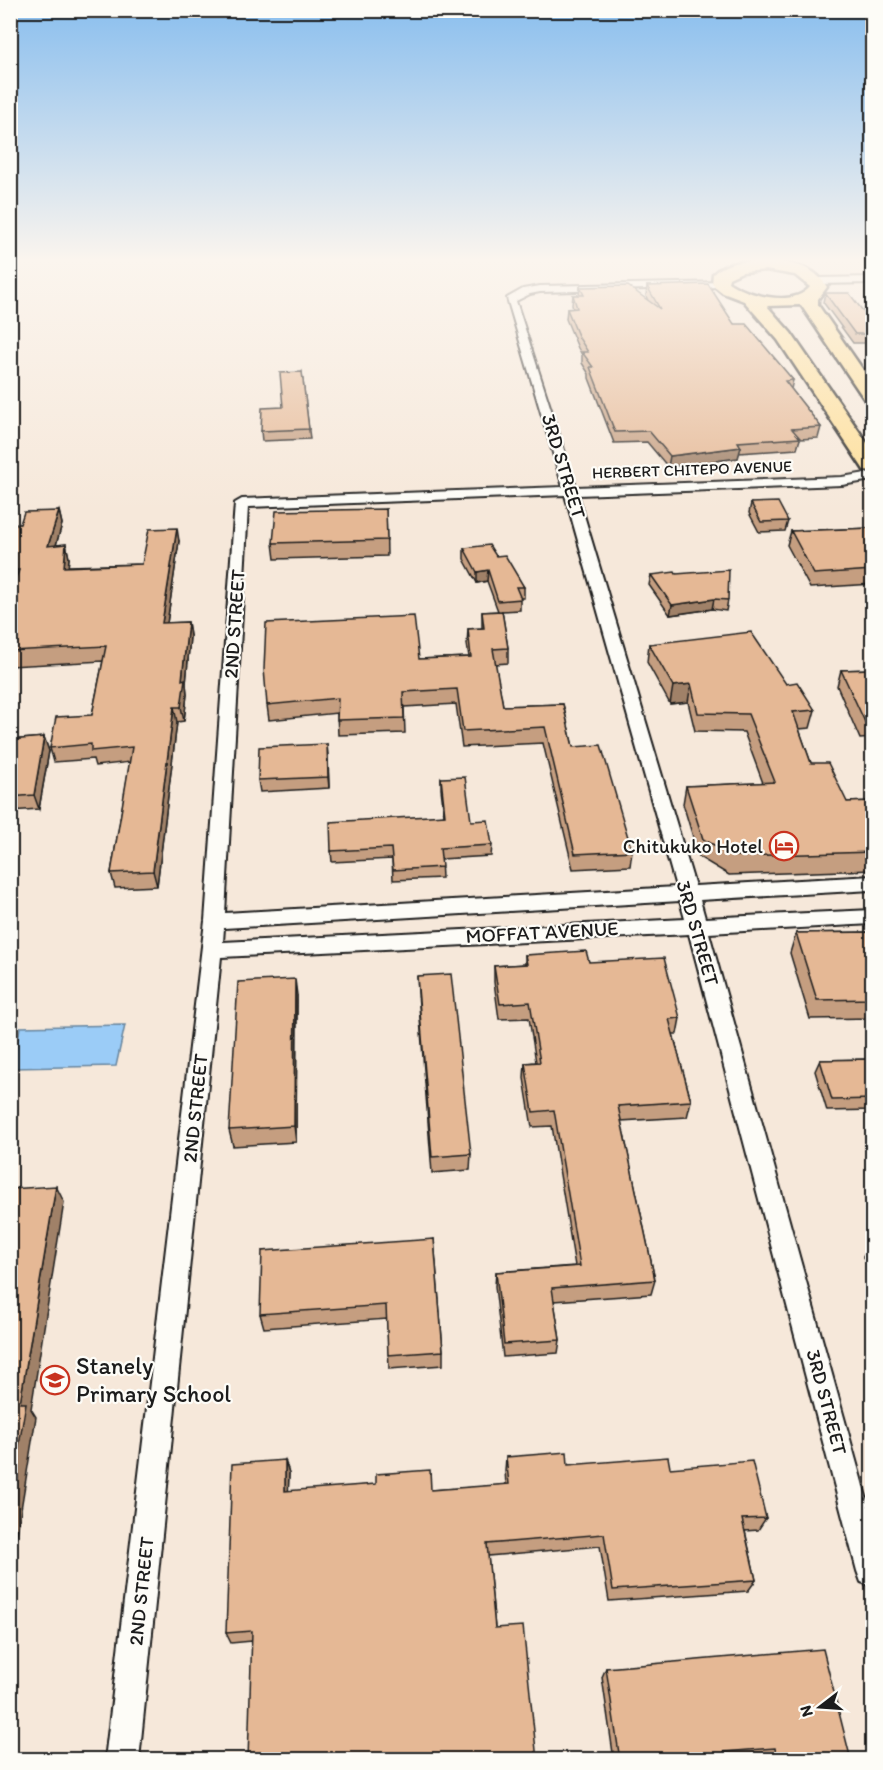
<svg xmlns="http://www.w3.org/2000/svg" width="883" height="1770" viewBox="0 0 883 1770" font-family="Itim,sans-serif">
	<style>
		.water { fill: #9bccf7; stroke: #68869f; stroke-width: 1.5 }
		.lines { fill: none; stroke-linecap: round; stroke-linejoin: round }
		.minor-casing { stroke: #1c1c1c; stroke-width: 4 }
		.trunk-casing { stroke: #1c1c1c; stroke-width: 5 }
		.minor { fill: #fdfcf7; fill-rule: evenodd }
		.trunk { fill: #fede96; fill-rule: evenodd }
		.wall { fill: #c59e80; stroke: #1c1c1c; stroke-width: 1.5 }
		.shaded-wall { fill: #a08168; stroke: #1c1c1c; stroke-width: 1.5 }
		.building { fill: #e5b895; stroke: #1c1c1c; stroke-width: 1.5 }
		.labels { text-anchor: middle; stroke-width: 4.5; stroke-linejoin: round; paint-order: stroke }
		.far-street-label { font-size: 16px; fill: #1c1c1c; stroke: #fdfcf7 }
		.street-label { font-size: 20px; fill: #1c1c1c; stroke: #fdfcf7 }
		.poi-label { font-size: 20px; fill: #1c1c1c; stroke: #fdfcf7; text-anchor: end }
		.near-poi-label { font-size: 24px; fill: #1c1c1c; stroke: #fdfcf7; text-anchor: start }
	</style>
	<rect width="100%" height="100%" fill="#f6e8da"/>
	<filter id="ink" filterUnits="userSpaceOnUse"><feTurbulence type="fractalNoise" baseFrequency=".0167" numOctaves="2"/><feDisplacementMap in="SourceGraphic" scale="12" xChannelSelector="R" yChannelSelector="G"/><feConvolveMatrix kernelMatrix="1 2 1 2 8 2 1 2 1" color-interpolation-filters="sRGB"/></filter>
	<g filter="url(#ink)">
		<polygon class="water" points="125,1025 116,1066 13,1068 20,1027"/>
		<g class="lines">
			<g class="minor-casing">
				<g id="minor">
					<polygon points="872,277 872,283 817,284 812,281 817,278"/>
					<path d="M724 282 725 284 720 287 540 292 530 294 516 301 576 487 842 477 872 472V480L842 485 578 495 695 886 872 876V890L700 900 705 918 872 910V924L709 933 872 1518V1586L861 1582 857 1571 689 934 221 957 139 1760H105L205 921 235 503 242 499 563 487 507 298 523 289 540 286ZM565 495 676 887 225 913 248 507ZM680 901 685 919 223 942 224 928Z"/>
				</g>
			</g>
			<g class="trunk-casing">
				<path id="trunk" d="M781 262C801 265 816 269 827 287L818 299V305L872 383V402L865 400 801 305 767 306 791 333 872 450V471L864 470 778 340 744 301 723 293 712 284 713 274C731 257 759 262 781 262ZM766 270 795 275 810 287C793 308 747 295 728 282L729 278 742 272Z"/>
			</g>
			<use href="#minor" class="minor"/>
			<use href="#trunk" class="trunk"/>
		</g>
		<g class="wall">
			<polygon points="647,286 734,324 793,380 791,389 821,427 818,438 800,439 797,449 739,453 738,458 668,467 647,442 614,443 589,378 589,374 582,363 582,355 578,348 566,319 567,309 573,309 572,305 573,295 579,295 580,287 648,301 646,296"/>
			<polygon points="825,293 873,324 873,343 853,343 823,302"/>
			<polygon points="302,372 310,439 262,441 261,431 283,407"/>
			<polygon points="751,503 788,521 785,531 759,532 749,513"/>
			<polygon points="386,509 387,556 275,559 273,543"/>
			<polygon points="59,511 62,524 56,545 66,544 69,558 68,566 142,564 179,541 167,623 188,622 190,636 186,684 187,694 184,721 177,722 157,886 115,888 111,873 130,762 95,766 93,759 54,762 50,748 92,715 103,661 10,666 10,593 14,584 10,584 10,525 20,524"/>
			<polygon points="873,528 873,584 810,588 787,545 791,531"/>
			<polygon points="464,548 496,556 524,587 524,598 520,598 520,610 502,611 508,648 508,663 495,664 503,706 563,704 573,747 632,851 630,866 573,869 543,743 462,747 456,704 404,707 405,733 338,735 337,713 269,720 267,705 419,659 469,657 467,644 468,629 482,628 482,612 498,611 487,581 477,583 464,559"/>
			<polygon points="676,574 728,600 726,611 712,609 670,615 649,585 651,575"/>
			<polygon points="649,644 786,684 815,710 810,728 799,729 811,763 847,802 873,801 873,870 729,875 699,857 683,804 686,786 763,783 744,732 695,731 688,702 670,704 647,662"/>
			<polygon points="873,669 873,738 860,739 837,686 841,670"/>
			<polygon points="44,737 49,751 39,809 10,811 10,740"/>
			<polygon points="327,744 329,788 260,792 258,780"/>
			<polygon points="441,778 471,821 492,845 491,856 441,859 442,878 393,880 392,859 332,862 331,851 444,815 441,789"/>
			<polygon points="873,932 873,1018 810,1019 790,953 796,933"/>
			<polygon points="525,955 589,962 680,1018 677,1034 673,1034 691,1101 687,1117 621,1121 655,1280 651,1294 554,1301 560,1340 558,1353 503,1357 495,1286 496,1272 575,1266 552,1126 532,1127 524,1078 525,1063 536,1062 529,1018 499,1019 494,982 494,966 525,964"/>
			<polygon points="417,976 471,1154 470,1170 432,1173 418,993"/>
			<polygon points="297,995 296,1142 233,1146 229,1130"/>
			<polygon points="873,1059 873,1110 827,1111 815,1071 820,1060"/>
			<polygon points="434,1239 443,1351 443,1365 389,1369 387,1319 264,1328 260,1314"/>
			<polygon points="873,1243 873,1277 863,1257 871,1244"/>
			<polygon points="506,1457 568,1465 670,1468 766,1518 758,1530 745,1531 756,1580 748,1591 609,1601 600,1546 488,1556 495,1628 537,1760 252,1641 231,1643 226,1633 285,1460 289,1473 288,1491 431,1490 506,1485 505,1471"/>
			<polygon points="606,1668 851,1760 767,1760 766,1755 725,1760 614,1760 602,1677"/>
		</g>
		<g class="shaded-wall">
			<polygon points="741,447 738,458 668,467 670,456"/>
			<polygon points="59,511 62,524 52,559 48,546"/>
			<polygon points="177,528 179,541 165,637 162,623"/>
			<polygon points="66,544 69,558 67,580 64,567"/>
			<polygon points="488,570 487,581 477,583 477,572"/>
			<polygon points="714,599 712,609 670,615 672,605"/>
			<polygon points="188,622 190,636 186,684 187,694 184,721 181,707 182,680"/>
			<polygon points="691,684 688,702 670,704 673,686"/>
			<polygon points="10,699 14,710 10,723"/>
			<polygon points="174,707 177,722 157,886 153,871"/>
			<polygon points="44,737 49,751 39,809 34,795"/>
			<polygon points="327,744 328,755 329,788 328,777"/>
			<polygon points="295,979 297,995 296,1142 294,1126"/>
			<polygon points="56,1186 64,1202 31,1409 36,1417 10,1577 10,1500 20,1403"/>
			<polygon points="285,1460 289,1473 288,1503 285,1491"/>
		</g>
		<g class="building">
			<polygon points="708,284 734,324 746,324 793,380 785,381 821,427 792,429 800,438 738,442 741,447 670,456 649,431 615,432 590,367 593,367 582,352 588,352 579,338 567,309 577,308 573,295 584,295 580,287 628,286 660,309 647,286"/>
			<polygon points="825,293 849,293 873,324 873,334 855,334"/>
			<polygon points="302,372 309,429 261,431 262,408 283,407 280,373"/>
			<polygon points="778,502 788,521 761,522 751,503"/>
			<polygon points="386,509 387,540 273,543 276,511"/>
			<polygon points="59,511 48,546 66,544 64,567 142,564 149,529 177,528 162,623 188,622 182,680 185,679 181,707 174,707 153,871 111,873 132,747 91,751 91,744 50,748 56,717 92,715 106,646 10,651 10,593 19,570 10,570 10,525 20,524 24,512"/>
			<polygon points="873,528 873,570 814,574 791,531"/>
			<polygon points="489,545 496,556 505,555 524,587 516,587 521,599 498,601 488,570 477,572 464,548"/>
			<polygon points="729,570 728,600 714,599 672,605 651,575 675,572 676,574"/>
			<polygon points="502,611 508,648 493,649 503,706 563,704 573,747 601,745 632,851 575,854 545,727 463,731 457,689 403,692 404,718 337,720 338,698 267,705 264,669 266,623 414,616 419,659 471,657 468,629 484,628 482,612"/>
			<polygon points="751,632 786,684 797,682 815,710 793,712 811,763 828,763 847,802 873,801 873,852 734,856 703,839 686,786 775,782 748,714 698,713 691,684 673,686 649,644"/>
			<polygon points="873,669 873,722 865,722 841,670"/>
			<polygon points="44,737 34,795 10,797 10,740"/>
			<polygon points="327,744 328,777 258,780 259,747"/>
			<polygon points="465,777 471,821 488,820 492,845 440,848 442,867 393,870 391,848 331,851 330,822 445,815 441,778"/>
			<polygon points="873,932 873,999 817,1000 796,933"/>
			<polygon points="586,951 589,962 664,958 680,1018 669,1019 691,1101 618,1106 655,1280 552,1288 560,1340 504,1344 496,1272 580,1266 554,1110 533,1112 525,1063 540,1062 530,1002 500,1004 494,966 527,964 525,955"/>
			<polygon points="451,974 471,1154 432,1157 417,976"/>
			<polygon points="295,979 294,1126 229,1130 238,982"/>
			<polygon points="873,1059 873,1099 832,1100 820,1060"/>
			<polygon points="56,1186 20,1403 26,1403 10,1500 10,1189"/>
			<polygon points="434,1239 443,1351 388,1355 386,1305 260,1314 262,1251"/>
			<polygon points="567,1452 568,1465 668,1457 670,1468 752,1461 766,1518 742,1519 756,1580 613,1590 604,1534 487,1544 495,1628 523,1626 537,1760 248,1760 252,1631 226,1633 232,1464 285,1460 285,1491 376,1484 376,1474 430,1470 431,1490 509,1484 506,1457"/>
			<polygon points="823,1649 851,1760 777,1760 775,1748 724,1752 725,1760 620,1760 606,1668"/>
		</g>
	</g>
	<linearGradient id="sky" x2="0" y2="1"><stop stop-color="#89beee"/><stop offset="0.51" stop-color="#fbf5ee"/><stop offset="1" stop-color="#fbf5ee" stop-opacity="0"/></linearGradient>
	<rect width="883" height="510" fill="url(#sky)"/>
	<defs>
		<g id="hotel-ring" transform="scale(1.5)"><circle r="9.5" fill="#fdfcf7" stroke="#c8321e" stroke-width="1.5"/><path d="M-6-4.5h1.5V1H6V5H4.5V3h-9V5H-6ZM-4 0a1.8 1.8 0 1 1 3.6 0ZM.5 0V-2.5h3Q6-2.5 6 0Z" fill="#c8321e"/></g>
		<g id="school-ring" transform="scale(1.5)"><circle r="9.5" fill="#fdfcf7" stroke="#c8321e" stroke-width="1.5"/><path d="M0-5L7-2L0 1L-7-2ZM-4 1L0 2.5L4 1V4Q0 6-4 4Z" fill="#c8321e"/></g>
	</defs>
	<g fill-rule="evenodd">
		<use href="#hotel-ring" x="784" y="846"/>
		<use href="#school-ring" x="55" y="1380"/>
	</g>
	<g class="labels">
		<g class="far-street-label">
			<text transform="translate(692 469) rotate(-2)" y="6">HERBERT CHITEPO AVENUE</text>
		</g>
		<g class="street-label">
			<text transform="translate(564 466) rotate(73)" y="7">3RD STREET</text>
			<text transform="translate(234 624) rotate(-86)" y="7">2ND STREET</text>
			<text transform="translate(542 932) rotate(-3)" y="7">MOFFAT AVENUE</text>
			<text transform="translate(698 933) rotate(74)" y="7">3RD STREET</text>
			<text transform="translate(195 1108) rotate(-84)" y="7">2ND STREET</text>
			<text transform="translate(827 1402) rotate(75)" y="7">3RD STREET</text>
			<text transform="translate(141 1591) rotate(-84)" y="7">2ND STREET</text>
		</g>
		<g class="poi-label">
			<text x="763" y="853">Chitukuko Hotel</text>
		</g>
		<g class="near-poi-label">
			<text x="76" y="1374">Stanely<tspan x="76" dy="28">Primary School</tspan></text>
		</g>
	</g>
	<rect width="883" height="1770" fill="none" stroke="#fdfcf7" stroke-width="36"/>
	<rect x="18" y="18" width="847" height="1734" fill="none" stroke="#1c1c1c" stroke-width="2" filter="url(#ink)"/>
	<g transform="translate(820 1707) rotate(253)" stroke="#fdfcf7" stroke-width="4.5" paint-order="stroke">
	<path d="M0-4.5L10 22L0 15L-10 22Z" fill="#1c1c1c"/>
	<text y="-9" font-size="16" font-weight="bold" text-anchor="middle" fill="#1c1c1c">N</text>
	</g>
</svg>
